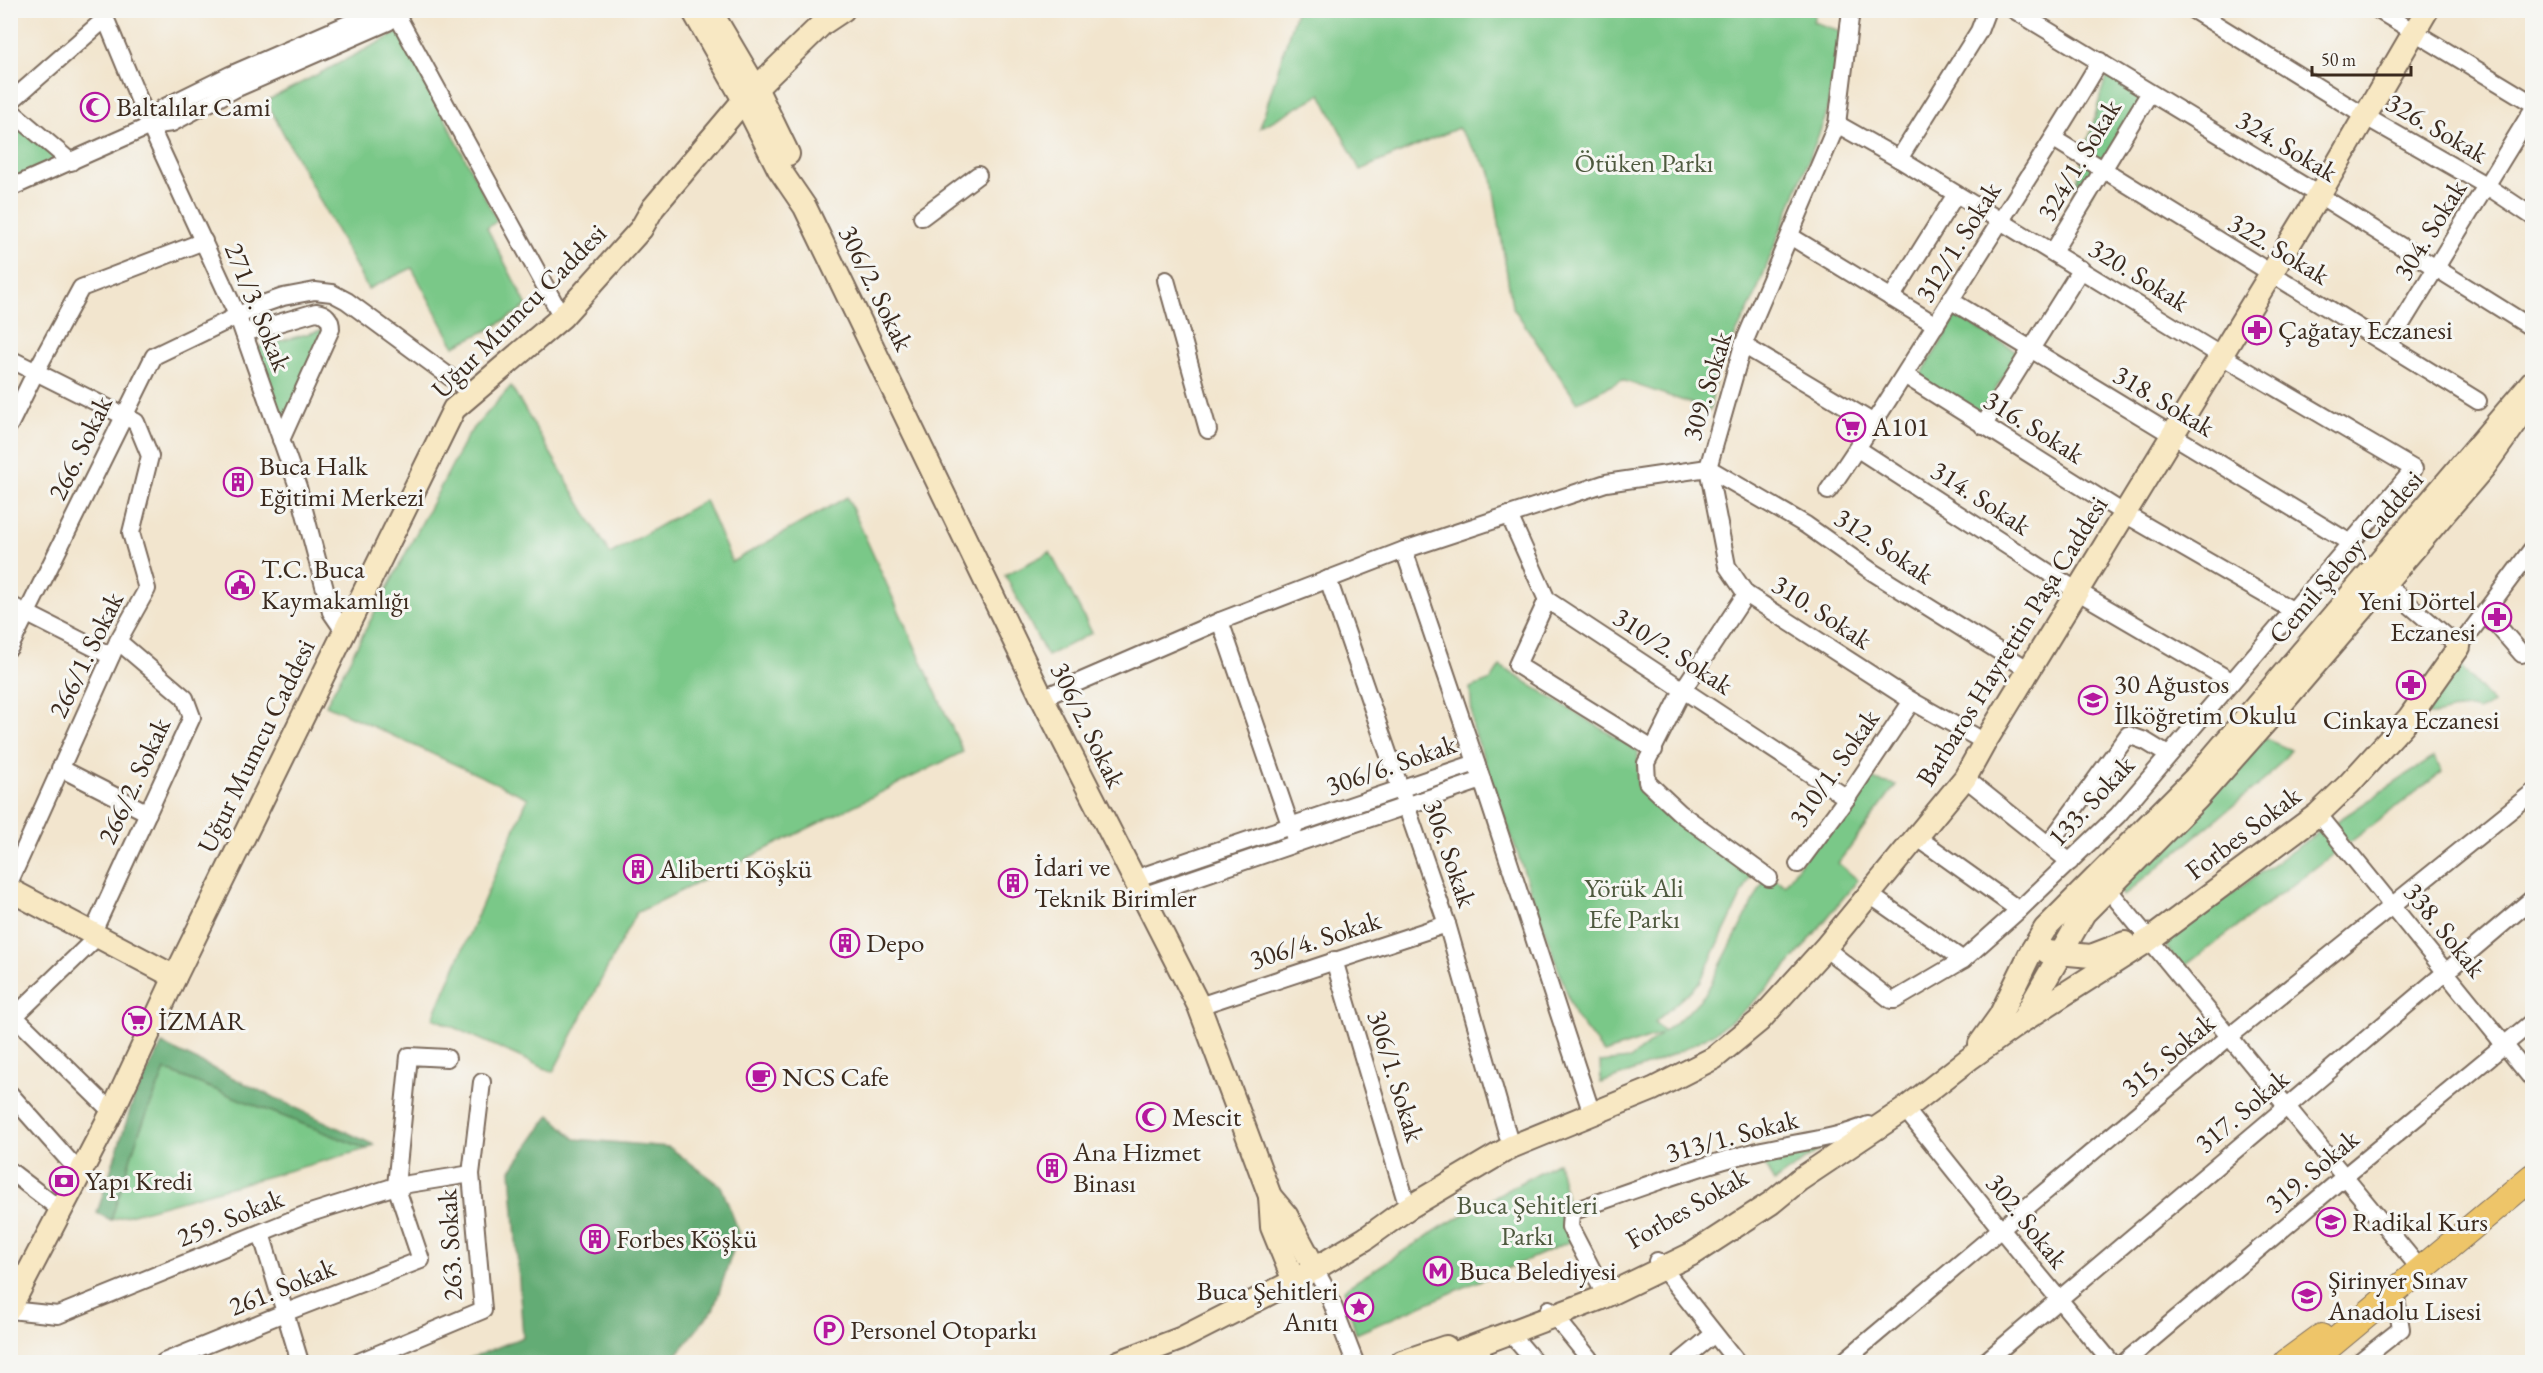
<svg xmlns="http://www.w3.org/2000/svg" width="2543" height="1373" viewBox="0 0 2543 1373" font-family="'EB Garamond',serif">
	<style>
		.green { fill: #7ac888; stroke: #5a7953; stroke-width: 1.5 }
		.forest { fill: #63ac74; stroke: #4f6b49; stroke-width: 1.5 }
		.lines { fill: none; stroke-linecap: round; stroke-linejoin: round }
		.street-casing { stroke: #7b6b5c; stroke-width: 20 }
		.secondary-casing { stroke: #7b6b5c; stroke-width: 26 }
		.primary-casing { stroke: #7b6b5c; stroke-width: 28 }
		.street { stroke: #fff; stroke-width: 16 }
		.secondary { stroke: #f8e8c3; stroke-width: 22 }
		.primary { stroke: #eec569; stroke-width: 26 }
		.labels { text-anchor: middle; stroke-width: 6; stroke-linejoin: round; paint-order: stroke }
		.poi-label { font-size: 27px; fill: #3b2a1e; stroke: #f6f6f2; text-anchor: start }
		.street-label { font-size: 27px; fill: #3b2a1e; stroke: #f6f6f2 }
		.park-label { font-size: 27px; fill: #4e593e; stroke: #f6f6f2 }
	</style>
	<rect width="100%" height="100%" fill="#f6f6f2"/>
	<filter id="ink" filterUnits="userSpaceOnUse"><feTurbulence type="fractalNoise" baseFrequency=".0167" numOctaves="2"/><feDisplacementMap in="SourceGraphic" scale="12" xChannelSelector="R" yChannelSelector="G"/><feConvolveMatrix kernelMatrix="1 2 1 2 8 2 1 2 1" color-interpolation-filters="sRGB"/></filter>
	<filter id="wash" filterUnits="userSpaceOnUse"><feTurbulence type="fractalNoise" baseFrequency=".008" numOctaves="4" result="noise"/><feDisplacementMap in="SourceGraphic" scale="24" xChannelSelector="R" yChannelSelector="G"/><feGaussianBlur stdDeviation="1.35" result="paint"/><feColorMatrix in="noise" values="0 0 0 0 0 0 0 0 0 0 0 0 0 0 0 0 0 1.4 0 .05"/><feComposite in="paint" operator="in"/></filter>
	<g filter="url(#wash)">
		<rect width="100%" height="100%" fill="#f2e5ce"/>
		<g class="green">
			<polygon points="1816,10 1813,22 1841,31 1826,116 1754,298 1716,374 1710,410 1622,380 1577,402 1512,306 1491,172 1458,128 1360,170 1321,94 1260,128 1296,11"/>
			<polygon points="401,31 497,221 487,228 527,306 492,328 454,346 412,268 368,289 266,101"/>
			<polygon points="2111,71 2148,93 2057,255 2104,83"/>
			<polygon points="10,121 58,158 11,179"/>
			<polygon points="1957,316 2018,352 1981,414 1919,378"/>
			<polygon points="329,328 281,430 256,348"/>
			<polygon points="511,386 610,554 705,500 732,562 847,497 963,752 636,913 553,1072 433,1018 528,798 326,705 468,435"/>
			<polygon points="1050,552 1092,633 1047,656 1005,575"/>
			<path d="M2457 662 2493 703 2478 711C2453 702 2441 721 2421 713Z"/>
			<path d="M1500 666 1638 751V785L1673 818 1753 871 1700 982 1655 1022 1663 1032 1688 1012 1706 993 1767 875 1785 885 1861 777 1896 785 1838 863 1858 880C1822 923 1788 970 1747 1008 1708 1043 1650 1066 1601 1083L1600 1062 1630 1059 1661 1034 1604 1053 1575 1016 1473 728 1470 688 1491 680Z"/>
			<polygon points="2261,737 2291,750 2268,777 2123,896 2118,889"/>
			<polygon points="2434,757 2442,772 2349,843 2333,824"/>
			<polygon points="2320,831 2340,849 2182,968 2163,942"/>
			<polygon points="165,1070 367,1149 111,1220 138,1135"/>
			<polygon points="1829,1143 1774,1182 1759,1157"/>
			<polygon points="1558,1162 1576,1239 1356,1334 1344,1289 1443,1226"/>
		</g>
		<g class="forest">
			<polygon points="162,1044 374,1145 367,1149 165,1070 138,1135 111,1220 97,1213 134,1098"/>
			<polygon points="550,1115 575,1139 669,1147 721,1186 739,1232 714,1308 671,1362 461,1362 523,1337 511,1170"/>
		</g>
	</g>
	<g filter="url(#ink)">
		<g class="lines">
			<g class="street-casing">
				<g id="street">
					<polyline points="102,10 150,126 238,317 298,487 331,612 344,631"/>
					<polyline points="394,10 562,317"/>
					<polyline points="1851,10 1837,124 1743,345 1708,468 1727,566 1746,594 1912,701 1985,742"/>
					<polyline points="2014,10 2319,195 2532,328"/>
					<polyline points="2193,10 2366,117 2487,186 2532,216"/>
					<polyline points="2378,10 2532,103"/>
					<polyline points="10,102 106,18"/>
					<polyline points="10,110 71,162"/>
					<polyline points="150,126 163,108 230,75 380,10"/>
					<polyline points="2054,139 2478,401"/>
					<polyline points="1899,159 1979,31 1987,10"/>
					<polyline points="10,188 150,126 172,123 235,89 388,22 403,10"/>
					<polyline points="922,217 978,175"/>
					<polyline points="1790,236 1936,325"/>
					<polyline points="2053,252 2149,94"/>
					<polyline points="1166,280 1208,430"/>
					<polyline points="1891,298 1956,194"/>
					<polyline points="1950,300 2352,544"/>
					<path d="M244 333 316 312C326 313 331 319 331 329L281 440"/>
					<polyline points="2389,344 2532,111"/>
					<polyline points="1743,345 1874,423"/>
					<polyline points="10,359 136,422 150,456 131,533 147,589 118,641 10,881"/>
					<polyline points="1906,376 2125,514 2292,610"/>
					<polyline points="10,424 36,371 81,288 204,241"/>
					<polyline points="1983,426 2081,269"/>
					<polyline points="1858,449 2077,591 2231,681"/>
					<polyline points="1708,468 1806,525 1874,573 2029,670"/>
					<path d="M1828 491C1877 421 1920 349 1965 277 2010 205 2057 135 2100 61"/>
					<polyline points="1509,515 1547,600 1847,798"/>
					<polyline points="1328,579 1447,924 1511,1147"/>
					<polyline points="2385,584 2459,647 2532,549"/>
					<polyline points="1746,594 1684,688 1646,763 1647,782 1680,813 1769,878"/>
					<polyline points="1547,600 1517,665 1654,750"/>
					<polyline points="10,605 111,656"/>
					<polyline points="2483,615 2497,625 2522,654"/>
					<polyline points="1220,621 1294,836"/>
					<polyline points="10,647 154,356 260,305 283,297 315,291 332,293 347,301 473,394"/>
					<polyline points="1042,698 1220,621 1404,550 1606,483 1708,468"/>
					<polyline points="60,768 148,813"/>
					<polyline points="1965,778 2070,862"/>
					<polyline points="1482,780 1592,1114"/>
					<polyline points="2318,814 2532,1079"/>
					<polyline points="1918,838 2019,910"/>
					<polyline points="2048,845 2128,735 2145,741 2168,755"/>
					<polyline points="1798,864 1847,798 1912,701"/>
					<polyline points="1134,879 1476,763"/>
					<polyline points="2108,889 2421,1270"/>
					<polyline points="1870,895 1963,960"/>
					<polyline points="1142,896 1482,780 1404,550"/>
					<polyline points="93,932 192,717 185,698 118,641"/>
					<polyline points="1825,948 1891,1000 1895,1000 1963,960 2019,910 2118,815 2414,469 2220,355 1899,159 1837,124"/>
					<polyline points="1334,960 1408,1208"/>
					<polyline points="1199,1006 1447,924"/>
					<polyline points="10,1012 112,1112"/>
					<polyline points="15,1016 99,935"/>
					<polyline points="10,1094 81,1174"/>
					<polyline points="1895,1113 1905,1109 2000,1228 2111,1362"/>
					<polyline points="10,1171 62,1211"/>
					<polyline points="261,1233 300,1362"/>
					<polyline points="1657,1261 1737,1362"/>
					<polyline points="1315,1269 1328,1293 1355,1362"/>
					<path d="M1601 1287 1570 1227 1571 1212C1634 1190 1697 1166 1762 1150 1798 1142 1835 1139 1868 1125"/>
					<polyline points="1549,1309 1592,1362"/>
					<polyline points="10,1310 58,1315 304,1215 396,1186 471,1174"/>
					<polyline points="1511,1334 1535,1362"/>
					<polyline points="1475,1347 1487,1362"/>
					<polyline points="164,1362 284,1313 421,1260 396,1186 409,1056 447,1058"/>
					<polyline points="359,1362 483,1310 471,1174 482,1082"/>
					<polyline points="1680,1362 1714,1334"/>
					<polyline points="1843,1362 2230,1036 2532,793"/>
					<polyline points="1985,1362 2532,899"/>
					<polyline points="2125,1362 2344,1177 2532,1022"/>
					<polyline points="2359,1362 2401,1329 2395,1293"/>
				</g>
			</g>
			<g class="secondary-casing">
				<g id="secondary">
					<polyline points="693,10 744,100 779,169 805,207 1042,698 1199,1006 1270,1196 1286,1215 1315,1269"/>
					<polyline points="710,10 756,88 788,154"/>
					<polyline points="10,890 175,977"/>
					<polyline points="2047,952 2091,956 2125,943"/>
					<polyline points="2024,1020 2149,940 2318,814 2349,784 2409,718 2459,647"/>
					<polyline points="1980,1044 2000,1016 2031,952 2045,929 2195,778 2532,382"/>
					<polyline points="1270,1196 1272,1227 1294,1281"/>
					<polyline points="10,1308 112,1112 175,977 454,409 562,317 641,229 653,208 744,100 822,24 843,10"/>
					<polyline points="1119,1362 1180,1339 1294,1281 1365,1239 1408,1208 1511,1147 1653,1089 1714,1058 1759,1021 1825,948 1965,778 1985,742 2319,195 2427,10"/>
					<polyline points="1402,1362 1446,1347"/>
					<polyline points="1432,1362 1599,1299 1694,1253 1771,1203 1799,1180 1905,1109 1969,1059 2022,1021 2084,913 2197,799 2277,709 2484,467 2532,400"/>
				</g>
			</g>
			<g class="primary-casing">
				<g id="primary">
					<polyline points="2287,1362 2321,1337"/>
					<polyline points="2310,1362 2532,1177"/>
				</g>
			</g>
			<use href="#street" class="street"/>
			<use href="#secondary" class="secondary"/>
			<use href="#primary" class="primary"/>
		</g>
	</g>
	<defs>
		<g id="mosque-ring" transform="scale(1.5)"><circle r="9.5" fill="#f6f6f2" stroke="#b5179e" stroke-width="1.5"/><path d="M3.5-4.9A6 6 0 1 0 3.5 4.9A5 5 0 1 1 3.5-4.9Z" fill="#b5179e"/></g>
		<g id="pharmacy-ring" transform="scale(1.5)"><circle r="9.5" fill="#f6f6f2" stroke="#b5179e" stroke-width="1.5"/><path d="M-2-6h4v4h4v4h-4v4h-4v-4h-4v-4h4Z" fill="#b5179e"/></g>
		<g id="supermarket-ring" transform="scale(1.5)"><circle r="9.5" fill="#f6f6f2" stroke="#b5179e" stroke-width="1.5"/><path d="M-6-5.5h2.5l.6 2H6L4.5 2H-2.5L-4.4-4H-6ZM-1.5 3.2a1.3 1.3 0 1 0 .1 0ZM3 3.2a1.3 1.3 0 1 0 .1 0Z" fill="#b5179e"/></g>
		<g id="building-ring" transform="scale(1.5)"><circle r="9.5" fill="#f6f6f2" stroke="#b5179e" stroke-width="1.5"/><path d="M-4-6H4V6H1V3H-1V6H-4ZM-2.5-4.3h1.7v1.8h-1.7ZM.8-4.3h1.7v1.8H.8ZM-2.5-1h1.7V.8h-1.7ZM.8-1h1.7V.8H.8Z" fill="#b5179e"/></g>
		<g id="civic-ring" transform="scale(1.5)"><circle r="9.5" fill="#f6f6f2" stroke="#b5179e" stroke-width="1.5"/><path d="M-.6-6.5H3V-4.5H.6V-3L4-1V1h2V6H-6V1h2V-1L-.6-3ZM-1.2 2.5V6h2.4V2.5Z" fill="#b5179e"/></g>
		<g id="school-ring" transform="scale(1.5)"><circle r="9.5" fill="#f6f6f2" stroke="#b5179e" stroke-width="1.5"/><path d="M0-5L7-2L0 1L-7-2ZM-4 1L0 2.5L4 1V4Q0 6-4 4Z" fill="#b5179e"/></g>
		<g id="cafe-ring" transform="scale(1.5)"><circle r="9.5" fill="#f6f6f2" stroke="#b5179e" stroke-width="1.5"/><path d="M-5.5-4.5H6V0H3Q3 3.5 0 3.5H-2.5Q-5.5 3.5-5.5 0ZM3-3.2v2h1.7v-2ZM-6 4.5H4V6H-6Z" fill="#b5179e"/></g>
		<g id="bank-ring" transform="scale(1.5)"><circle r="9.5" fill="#f6f6f2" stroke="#b5179e" stroke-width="1.5"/><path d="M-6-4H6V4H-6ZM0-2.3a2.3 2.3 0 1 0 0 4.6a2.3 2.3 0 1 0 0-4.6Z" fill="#b5179e"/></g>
		<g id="metro-ring" transform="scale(1.5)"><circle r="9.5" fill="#f6f6f2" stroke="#b5179e" stroke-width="1.5"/><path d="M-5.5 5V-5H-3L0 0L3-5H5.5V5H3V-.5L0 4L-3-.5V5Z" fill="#b5179e"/></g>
		<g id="sight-ring" transform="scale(1.5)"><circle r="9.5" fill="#f6f6f2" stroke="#b5179e" stroke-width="1.5"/><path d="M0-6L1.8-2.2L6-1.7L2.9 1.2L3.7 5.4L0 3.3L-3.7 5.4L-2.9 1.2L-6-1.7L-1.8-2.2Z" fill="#b5179e"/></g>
		<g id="parking-ring" transform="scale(1.5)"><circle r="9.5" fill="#f6f6f2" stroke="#b5179e" stroke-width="1.5"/><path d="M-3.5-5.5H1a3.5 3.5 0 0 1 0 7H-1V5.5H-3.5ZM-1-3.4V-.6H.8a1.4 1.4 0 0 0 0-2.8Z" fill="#b5179e"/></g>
	</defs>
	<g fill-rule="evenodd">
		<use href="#mosque-ring" x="95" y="107"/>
		<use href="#pharmacy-ring" x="2257" y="330"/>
		<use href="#supermarket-ring" x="1851" y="427"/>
		<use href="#building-ring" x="238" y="482"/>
		<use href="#civic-ring" x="240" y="585"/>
		<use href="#pharmacy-ring" x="2497" y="617"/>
		<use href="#pharmacy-ring" x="2411" y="685"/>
		<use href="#school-ring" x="2093" y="700"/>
		<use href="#building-ring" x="638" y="869"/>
		<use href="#building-ring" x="1013" y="883"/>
		<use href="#building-ring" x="845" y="943"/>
		<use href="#supermarket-ring" x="137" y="1021"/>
		<use href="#cafe-ring" x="761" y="1077"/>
		<use href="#mosque-ring" x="1151" y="1117"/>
		<use href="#building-ring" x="1052" y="1168"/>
		<use href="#bank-ring" x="64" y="1181"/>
		<use href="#school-ring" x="2331" y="1222"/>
		<use href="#building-ring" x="595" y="1239"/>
		<use href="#metro-ring" x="1438" y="1271"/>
		<use href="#school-ring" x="2307" y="1296"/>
		<use href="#sight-ring" x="1359" y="1307"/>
		<use href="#parking-ring" x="829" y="1330"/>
	</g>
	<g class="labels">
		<g class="poi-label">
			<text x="116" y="116">Baltalılar Cami</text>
			<text x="2278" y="339">Çağatay Eczanesi</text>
			<text x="1872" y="436">A101</text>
			<text x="259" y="475">Buca Halk<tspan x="259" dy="31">Eğitimi Merkezi</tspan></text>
			<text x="261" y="578">T.C. Buca<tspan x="261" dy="31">Kaymakamlığı</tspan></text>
			<text x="2476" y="610" text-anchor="end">Yeni Dörtel<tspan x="2476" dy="31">Eczanesi</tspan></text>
			<text x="2114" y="693">30 Ağustos<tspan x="2114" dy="31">İlköğretim Okulu</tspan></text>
			<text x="2411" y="729" text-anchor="middle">Cinkaya Eczanesi</text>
			<text x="1034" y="876">İdari ve<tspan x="1034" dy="31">Teknik Birimler</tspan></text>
			<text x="659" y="878">Aliberti Köşkü</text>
			<text x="866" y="952">Depo</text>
			<text x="158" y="1030">İZMAR</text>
			<text x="782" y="1086">NCS Cafe</text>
			<text x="1172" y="1126">Mescit</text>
			<text x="1073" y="1161">Ana Hizmet<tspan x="1073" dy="31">Binası</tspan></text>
			<text x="85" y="1190">Yapı Kredi</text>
			<text x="2352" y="1231">Radikal Kurs</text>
			<text x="616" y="1248">Forbes Köşkü</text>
			<text x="1459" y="1280">Buca Belediyesi</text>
			<text x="2328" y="1289">Şirinyer Sınav<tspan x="2328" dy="31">Anadolu Lisesi</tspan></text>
			<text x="1338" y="1300" text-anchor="end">Buca Şehitleri<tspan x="1338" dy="31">Anıtı</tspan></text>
			<text x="850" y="1339">Personel Otoparkı</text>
		</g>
		<g class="street-label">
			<text transform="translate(2437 128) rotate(30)" y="9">326. Sokak</text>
			<text transform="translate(2287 146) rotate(31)" y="9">324. Sokak</text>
			<text transform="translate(2079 160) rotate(-59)" y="9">324/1. Sokak</text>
			<text transform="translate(2430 230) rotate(-58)" y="9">304. Sokak</text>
			<text transform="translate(1958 242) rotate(-58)" y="9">312/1. Sokak</text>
			<text transform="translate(2279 249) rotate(31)" y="9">322. Sokak</text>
			<text transform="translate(2139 275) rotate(32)" y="9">320. Sokak</text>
			<text transform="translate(876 288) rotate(64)" y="9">306/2. Sokak</text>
			<text transform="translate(258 307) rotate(68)" y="9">271/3. Sokak</text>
			<text transform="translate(519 311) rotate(-45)" y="9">Uğur Mumcu Caddesi</text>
			<text transform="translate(1707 386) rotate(-73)" y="9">309. Sokak</text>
			<text transform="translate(2164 401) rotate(31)" y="9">318. Sokak</text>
			<text transform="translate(2034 427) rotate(32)" y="9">316. Sokak</text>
			<text transform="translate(80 448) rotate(-64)" y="9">266. Sokak</text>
			<text transform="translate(1981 498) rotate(33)" y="9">314. Sokak</text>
			<text transform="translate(1884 546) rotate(34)" y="9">312. Sokak</text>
			<text transform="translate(2346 557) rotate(-49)" y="9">Cemil Şeboy Caddesi</text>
			<text transform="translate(1822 612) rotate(33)" y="9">310. Sokak</text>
			<text transform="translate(2012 641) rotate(-58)" y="9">Barbaros Hayrettin Paşa Caddesi</text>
			<text transform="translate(1673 651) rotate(33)" y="9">310/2. Sokak</text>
			<text transform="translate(86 655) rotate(-64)" y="9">266/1. Sokak</text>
			<text transform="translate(1088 725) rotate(64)" y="9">306/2. Sokak</text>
			<text transform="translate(256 746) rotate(-64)" y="9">Uğur Mumcu Caddesi</text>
			<text transform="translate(1391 765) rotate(-19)" y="9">306/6. Sokak</text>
			<text transform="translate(1834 768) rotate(-55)" y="9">310/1. Sokak</text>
			<text transform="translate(134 781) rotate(-65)" y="9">266/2. Sokak</text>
			<text transform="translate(2091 801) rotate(-47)" y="9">133. Sokak</text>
			<text transform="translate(2243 833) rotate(-37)" y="9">Forbes Sokak</text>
			<text transform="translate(1450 853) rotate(71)" y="9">306. Sokak</text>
			<text transform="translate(2445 930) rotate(51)" y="9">338. Sokak</text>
			<text transform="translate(1315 940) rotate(-18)" y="9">306/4. Sokak</text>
			<text transform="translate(2168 1055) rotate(-40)" y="9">315. Sokak</text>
			<text transform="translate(1396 1076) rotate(73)" y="9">306/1. Sokak</text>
			<text transform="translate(2242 1111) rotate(-40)" y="9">317. Sokak</text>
			<text transform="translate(1732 1136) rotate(-15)" y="9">313/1. Sokak</text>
			<text transform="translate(2312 1171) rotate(-40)" y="9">319. Sokak</text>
			<text transform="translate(1687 1208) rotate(-30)" y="9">Forbes Sokak</text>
			<text transform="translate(230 1218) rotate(-22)" y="9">259. Sokak</text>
			<text transform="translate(2027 1221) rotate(51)" y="9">302. Sokak</text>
			<text transform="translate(450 1245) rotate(-93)" y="9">263. Sokak</text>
			<text transform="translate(282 1287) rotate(-22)" y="9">261. Sokak</text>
		</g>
		<g class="park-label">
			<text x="1644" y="172">Ötüken Parkı</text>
			<text x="1634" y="897">Yörük Ali<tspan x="1634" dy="31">Efe Parkı</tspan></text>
			<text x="1527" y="1214">Buca Şehitleri<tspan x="1527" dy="31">Parkı</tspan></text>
		</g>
	</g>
	<rect width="2543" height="1373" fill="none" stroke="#f6f6f2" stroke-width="36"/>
	<path d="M2312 66v9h99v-9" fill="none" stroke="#3b2a1e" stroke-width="3"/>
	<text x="2321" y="66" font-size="18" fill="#3b2a1e" stroke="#f6f6f2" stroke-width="4.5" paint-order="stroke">50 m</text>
</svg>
